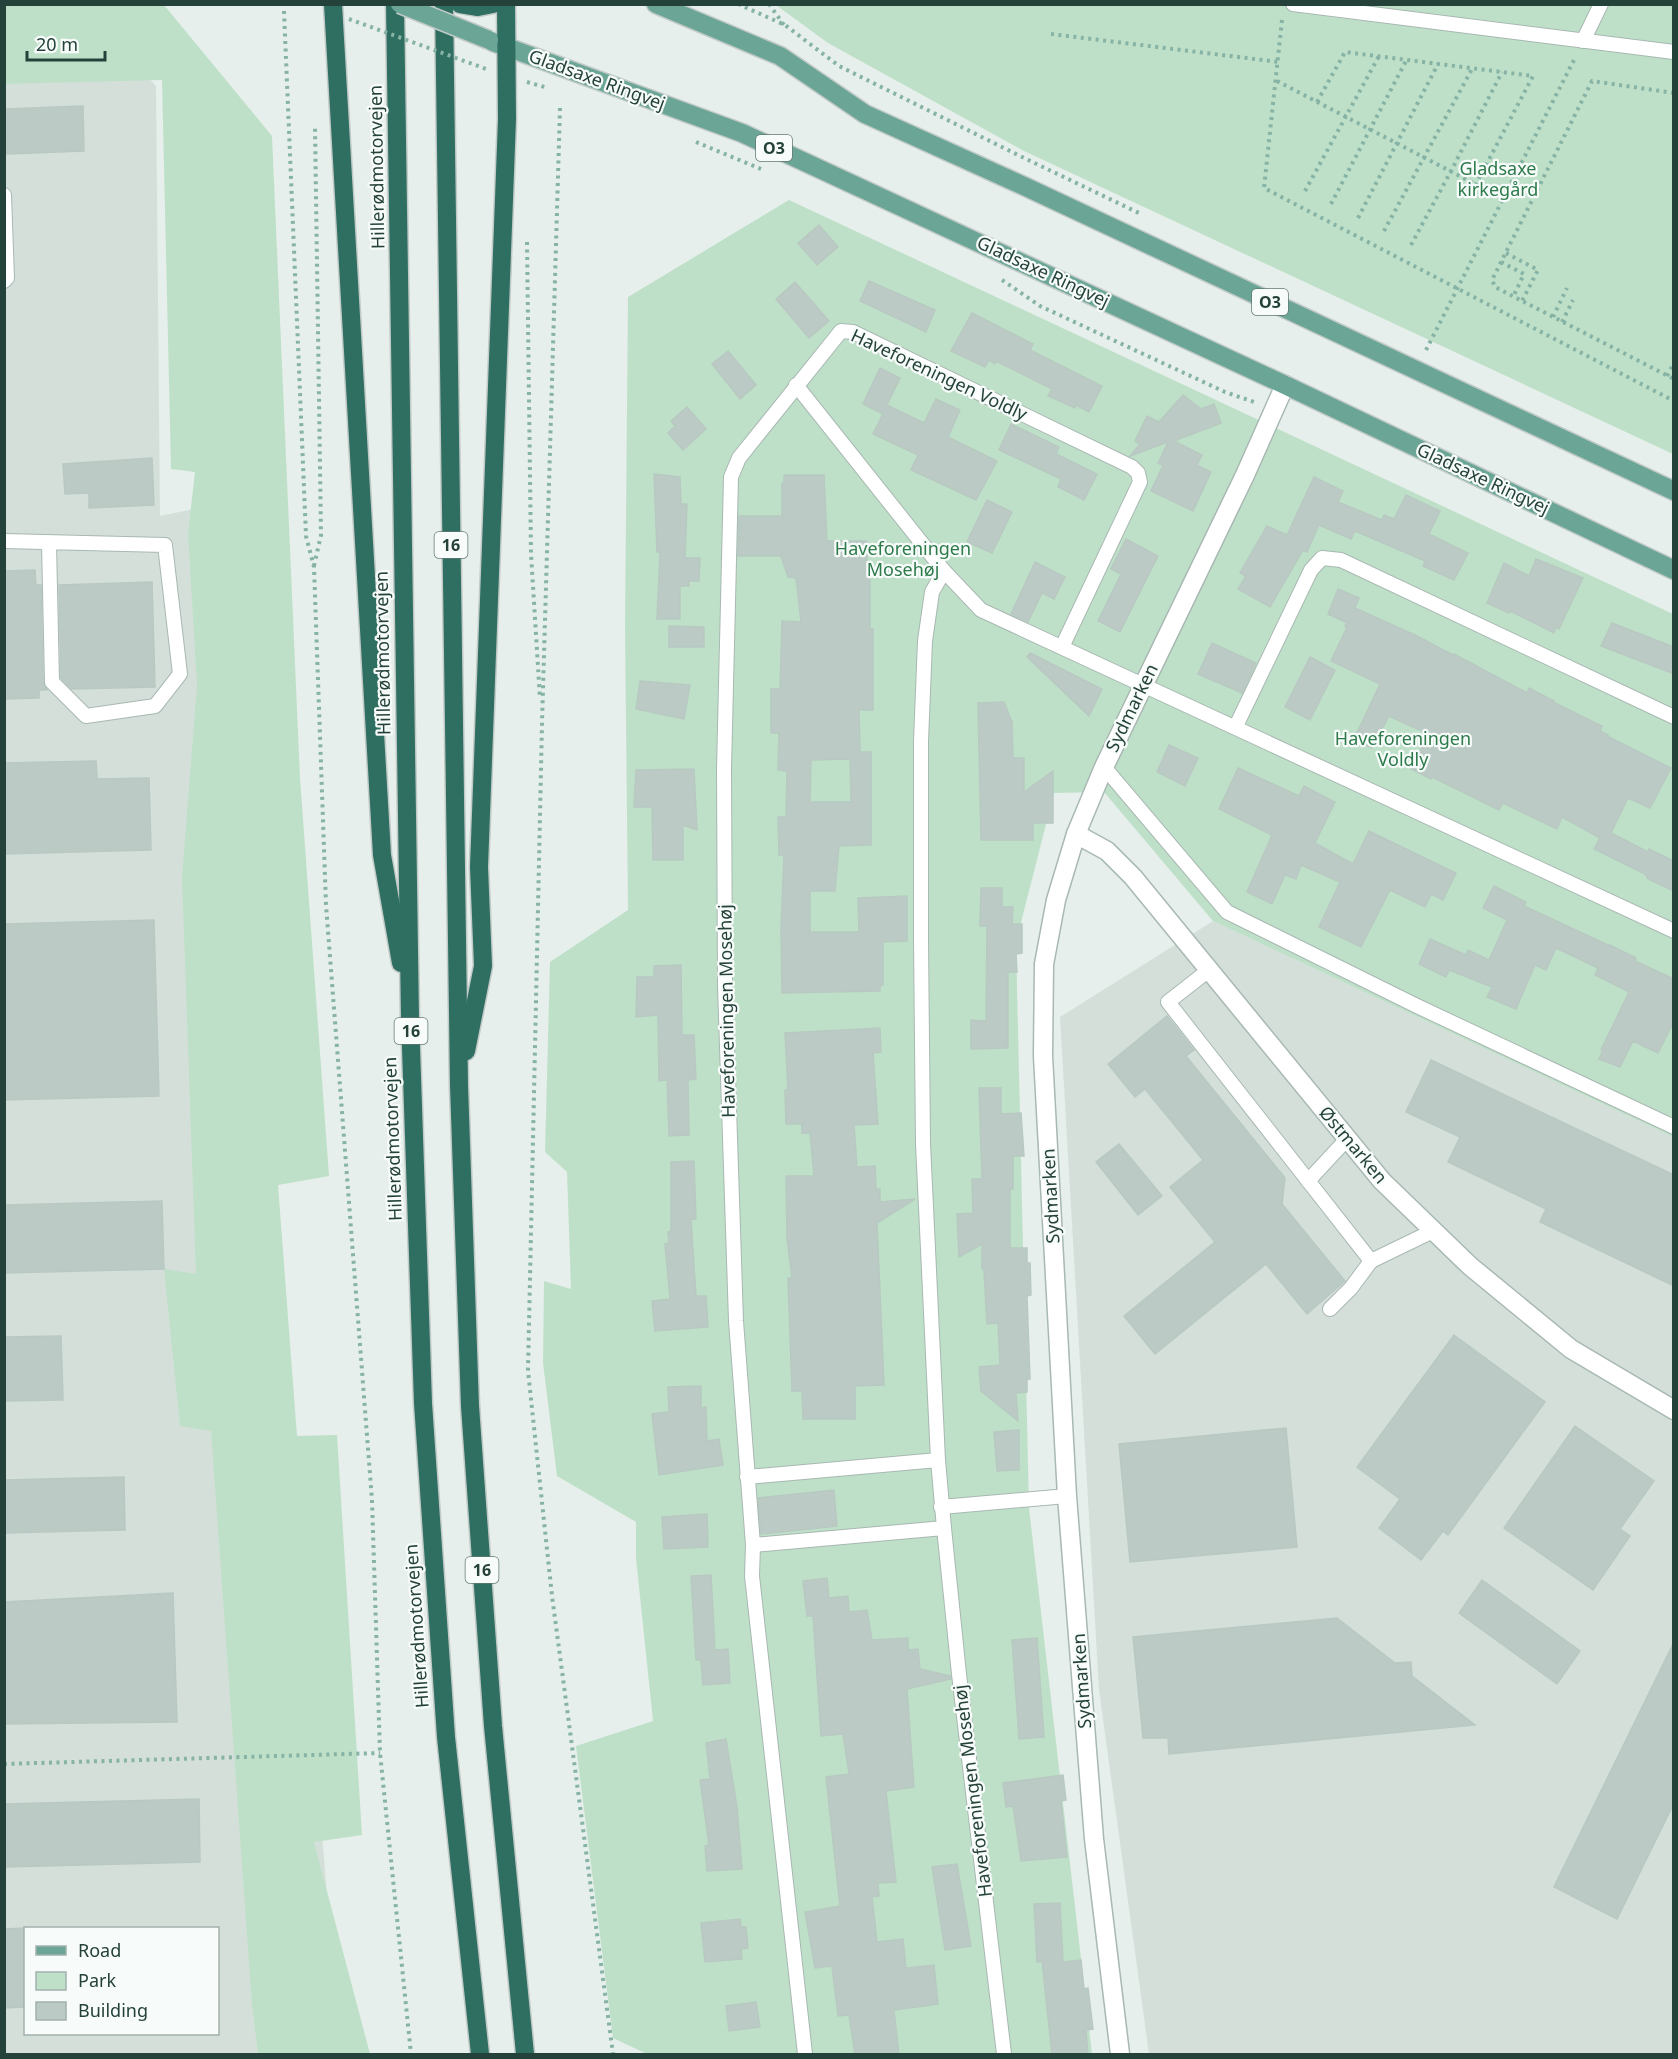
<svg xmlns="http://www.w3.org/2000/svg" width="1678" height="2059" viewBox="0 0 1678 2059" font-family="'Noto Sans',sans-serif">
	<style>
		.built { fill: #d4dfda; fill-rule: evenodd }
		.green { fill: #bfe0c8 }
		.building { fill: #bbcac4; stroke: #b8c9c2; stroke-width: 1.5; fill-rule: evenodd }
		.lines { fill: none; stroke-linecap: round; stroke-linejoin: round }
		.lane-casing { stroke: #a8b8b2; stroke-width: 16 }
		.street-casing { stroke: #a8b8b2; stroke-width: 21 }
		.primary-casing { stroke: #c2cac8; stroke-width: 21 }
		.highway-casing { stroke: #c2cac8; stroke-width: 21 }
		.path { stroke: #86b3a5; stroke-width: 4; stroke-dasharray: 3 4.5; stroke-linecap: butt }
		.lane { stroke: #fff; stroke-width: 14 }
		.street { stroke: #fff; stroke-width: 18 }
		.primary { stroke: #6aa596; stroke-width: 18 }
		.highway { stroke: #2f6f62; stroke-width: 18 }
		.primary-bridge-casing { stroke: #c2cac8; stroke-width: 21; stroke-linecap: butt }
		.path-bridge { stroke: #86b3a5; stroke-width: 4; stroke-dasharray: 3 4.5; stroke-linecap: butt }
		.primary-bridge { stroke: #6aa596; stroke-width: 18 }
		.labels { text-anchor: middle; stroke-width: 4.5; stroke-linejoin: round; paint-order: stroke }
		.shield { fill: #f7fbf9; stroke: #637a73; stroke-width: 1.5 }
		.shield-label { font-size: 16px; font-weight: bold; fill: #24423a }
		.street-label { font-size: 18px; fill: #24423a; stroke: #f7fbf9 }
		.park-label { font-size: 18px; fill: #2d7a4b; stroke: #f7fbf9 }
	</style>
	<rect width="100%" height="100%" fill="#e6efeb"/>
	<g class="built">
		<path d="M94 4 140 69 156 86 160 516 213 505 340 2054H5L4 5ZM26 1928H218V2034H26Z"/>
		<polygon points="1213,921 1673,1137 1673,2054 1149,2054 1099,1690 1060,1017"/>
	</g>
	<g class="green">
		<polygon points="5,5 164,5 272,136 300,778 329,1176 278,1185 297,1436 337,1435 362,1835 314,1842 370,2054 258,2054 252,2005 211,1431 180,1426 164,1269 196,1274 182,878 197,685 188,533 195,472 171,469 162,80 5,84"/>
		<polygon points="776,5 1673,5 1673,454 1024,151 828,43"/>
		<polygon points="789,200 1673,614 1673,1137 1213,921 1104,792 1054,793 1016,942 1029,1508 1092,2054 647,2054 613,2038 576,1746 653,1721 636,1558 636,1522 557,1476 543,1363 544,1281 571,1289 567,1172 545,1152 550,962 628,910 625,627 628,297"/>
	</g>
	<g class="building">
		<polygon points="83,106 84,151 7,154 5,109"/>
		<polygon points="819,225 838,247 817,265 798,243"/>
		<polygon points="869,281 935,310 926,332 860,301"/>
		<polygon points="795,282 829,321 809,338 776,299"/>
		<polygon points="972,313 1033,344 1030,350 1102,386 1089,412 1076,405 1075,408 1048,396 1052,389 996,361 995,364 989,360 985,367 951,351"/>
		<polygon points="728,351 756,385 740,399 712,364"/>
		<polygon points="880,368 900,378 887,405 924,423 936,399 960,410 948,437 997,461 976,500 911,470 918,455 873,434 883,414 863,404"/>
		<polygon points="1183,395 1201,409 1214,404 1221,423 1174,441 1202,455 1197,465 1211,472 1193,511 1151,491 1163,465 1158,463 1168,442 1130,456 1140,444 1135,441 1147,416 1159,422"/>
		<polygon points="687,407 706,429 683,450 668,433 675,426 671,421"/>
		<polygon points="1011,424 1059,447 1056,454 1097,474 1084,500 1058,487 1061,479 999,450"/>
		<polygon points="152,458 154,505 89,508 89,493 65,494 63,464"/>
		<polygon points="654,474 680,477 681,504 687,504 685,558 700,558 699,581 689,581 689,586 680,586 680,619 657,619 660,552 657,552"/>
		<path d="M784 475H824L827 541H867V569H870V629H873V710H859L860 752H871V845L839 846 835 891H810V932H859L858 898 907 896V941L883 942V985L880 986V991L782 993 781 928 784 855H779L778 817H786L787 771 778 770 779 733H771V689H780L782 621 801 622 796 578 788 577 781 556H738L739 516H782V483H784ZM850 759 851 802H810L811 760Z"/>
		<polygon points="1314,477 1343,491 1338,502 1382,520 1384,515 1394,519 1406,495 1440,511 1429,534 1468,553 1454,580 1423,566 1425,561 1355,531 1351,539 1319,525 1307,552 1303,550 1270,607 1238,589 1246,576 1240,573 1267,526 1287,535"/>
		<polygon points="987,500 1012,512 992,553 967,542"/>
		<polygon points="1126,539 1158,556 1120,632 1098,621 1121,574 1111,569"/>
		<polygon points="1536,559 1583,578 1559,629 1556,627 1554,633 1510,611 1509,613 1487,603 1504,563 1529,576"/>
		<polygon points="1035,562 1065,577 1054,599 1042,593 1028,622 1011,614"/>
		<polygon points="35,570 36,585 41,585 43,682 47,690 39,690 39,698 4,699 4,571"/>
		<polygon points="152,582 155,687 72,689 61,678 59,585"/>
		<polygon points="1338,589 1359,598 1355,608 1417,636 1453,655 1454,654 1527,693 1529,688 1554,701 1553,702 1602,726 1600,731 1608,735 1607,736 1671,768 1650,808 1628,798 1611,833 1648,852 1649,849 1674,861 1674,891 1648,879 1645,874 1594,849 1600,838 1562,817 1557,829 1503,803 1499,810 1432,777 1431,779 1411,769 1428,734 1389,716 1372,748 1354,739 1380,684 1331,661 1347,627 1345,626 1347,623 1328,614"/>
		<polygon points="1612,623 1674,647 1674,674 1601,646"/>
		<polygon points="669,626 704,627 704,647 669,647"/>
		<polygon points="1212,643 1256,663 1242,693 1198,674"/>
		<polygon points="1030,653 1102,689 1089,716 1027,657"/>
		<polygon points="1310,657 1335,670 1310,720 1285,707"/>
		<polygon points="640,681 690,685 684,719 636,709"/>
		<polygon points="1004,702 1012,722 1013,758 1024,758 1024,792 1053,771 1053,823 1033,823 1033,840 981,840 978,703"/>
		<polygon points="1169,745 1198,758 1185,786 1157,772"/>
		<polygon points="96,761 97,779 149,778 151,850 4,854 4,763"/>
		<polygon points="1238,768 1299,796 1304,786 1335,802 1315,843 1353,864 1369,831 1456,873 1443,900 1431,894 1425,907 1390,890 1361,947 1319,927 1340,882 1301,865 1296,879 1285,875 1272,904 1247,892 1272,835 1219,809"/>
		<polygon points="694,769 697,830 683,825 683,860 653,860 652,807 634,807 636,770"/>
		<polygon points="1494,886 1526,902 1524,906 1610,946 1610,945 1636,958 1635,961 1674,979 1674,1021 1658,1053 1633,1041 1620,1067 1599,1059 1603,1050 1601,1050 1629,992 1595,975 1598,968 1556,948 1546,970 1535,965 1516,1009 1487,997 1492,987 1449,970 1446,977 1419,964 1430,939 1466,955 1468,950 1489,960 1507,920 1483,908"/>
		<polygon points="981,888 1002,888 1002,907 1013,907 1012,924 1022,924 1022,953 1016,954 1017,972 1008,972 1008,1048 971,1049 971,1020 986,1021 987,926 980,926"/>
		<polygon points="154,920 159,1096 4,1100 4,924"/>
		<polygon points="681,965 682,1035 694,1035 696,1079 688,1080 689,1135 669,1136 667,1080 659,1081 658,1015 636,1017 637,977 654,977 654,966"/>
		<polygon points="1167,1016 1194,1050 1186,1056 1285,1178 1282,1204 1345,1281 1307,1314 1266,1264 1155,1354 1124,1316 1215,1242 1170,1187 1203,1160 1145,1089 1135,1097 1108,1064"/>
		<polygon points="880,1028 881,1052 873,1053 878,1124 854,1125 857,1167 875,1166 876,1189 880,1189 880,1202 915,1199 877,1223 884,1385 855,1386 855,1419 803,1419 802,1391 792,1391 788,1278 792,1278 787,1238 786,1176 814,1176 810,1133 802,1133 802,1124 786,1124 785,1090 788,1090 785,1033"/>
		<polygon points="1431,1060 1674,1175 1674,1286 1540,1222 1546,1209 1448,1162 1460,1137 1406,1112"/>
		<polygon points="979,1088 1001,1088 1001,1114 1021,1113 1024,1156 1013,1156 1013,1189 1010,1189 1010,1248 1027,1248 1027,1263 1030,1263 1031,1295 1027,1296 1030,1379 1027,1379 1027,1392 1016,1393 1018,1421 981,1391 979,1367 1000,1365 998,1323 987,1324 984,1269 982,1269 982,1244 959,1257 957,1214 973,1213 972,1179 982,1179"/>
		<polygon points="1119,1144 1162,1196 1138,1215 1096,1162"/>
		<polygon points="694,1161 696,1219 691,1220 696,1296 706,1296 708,1327 655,1331 652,1301 670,1299 665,1244 669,1243 668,1232 671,1231 671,1162"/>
		<polygon points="162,1201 164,1269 4,1273 4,1205"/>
		<polygon points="1454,1335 1545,1402 1448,1535 1443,1531 1421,1560 1379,1528 1400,1499 1357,1467"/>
		<polygon points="61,1336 63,1400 4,1401 4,1337"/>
		<polygon points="701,1386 701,1408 706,1407 707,1441 719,1439 723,1465 659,1475 652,1414 669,1412 668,1387"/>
		<polygon points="1575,1426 1654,1481 1620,1529 1630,1536 1593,1590 1504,1528"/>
		<polygon points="1286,1428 1297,1547 1130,1562 1119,1444"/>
		<polygon points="1019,1430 1019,1470 997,1471 994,1432"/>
		<polygon points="124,1477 125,1530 4,1533 4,1480"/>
		<polygon points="834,1490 837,1526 761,1534 758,1498"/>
		<polygon points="707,1514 708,1547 664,1549 662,1517"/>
		<polygon points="711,1575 715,1650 728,1649 730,1683 703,1685 701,1660 696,1660 691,1576"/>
		<polygon points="827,1578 829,1598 848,1596 849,1612 867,1610 872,1640 908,1638 908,1650 918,1649 920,1669 950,1676 951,1679 907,1689 914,1787 886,1791 896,1882 878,1883 879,1896 872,1897 877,1942 903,1939 906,1968 934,1965 938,2004 894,2010 899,2055 855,2055 849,2015 838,2016 832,1966 815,1968 805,1912 840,1906 826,1777 849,1774 843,1734 821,1736 813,1616 807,1616 803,1581"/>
		<polygon points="1482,1580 1580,1651 1557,1684 1459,1613"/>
		<polygon points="173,1593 177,1722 4,1724 4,1602"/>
		<polygon points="1337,1618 1395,1663 1411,1662 1412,1676 1475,1725 1169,1754 1168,1738 1143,1738 1133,1637"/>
		<polygon points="1037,1638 1044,1737 1019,1739 1012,1640"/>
		<polygon points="1674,1642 1674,1803 1617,1919 1554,1887"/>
		<polygon points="726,1739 737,1807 742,1869 707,1871 705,1846 709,1845 700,1780 710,1779 706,1743"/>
		<polygon points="1063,1775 1066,1800 1061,1801 1067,1857 1021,1861 1013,1806 1006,1807 1003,1783"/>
		<polygon points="199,1799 200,1862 4,1867 4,1804"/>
		<polygon points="957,1864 971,1946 945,1950 932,1867"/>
		<polygon points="1060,1903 1063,1962 1081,1960 1084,1989 1088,1988 1093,2029 1086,2030 1088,2055 1052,2055 1042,1961 1037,1962 1034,1904"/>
		<polygon points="740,1919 741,1927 746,1927 748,1948 741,1949 742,1959 705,1962 701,1923"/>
		<polygon points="26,1928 26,2007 4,2008 4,1929"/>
		<polygon points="756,2002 760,2027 729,2031 726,2006"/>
	</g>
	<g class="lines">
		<g class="lane-casing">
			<g id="lane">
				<polyline points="1293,4 1674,52"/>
				<polyline points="1583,41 1601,4"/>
				<polyline points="4,195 7,278 4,281"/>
				<polyline points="796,385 944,571 981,610 1674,931"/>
				<polyline points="4,541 165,545 180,674 155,706 86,716 52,682 49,543"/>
				<polyline points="1236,726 1311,570 1322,558 1341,560 1674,717"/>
				<polyline points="1104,767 1227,912 1417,1006 1674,1127"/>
				<polyline points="1209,970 1168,1002 1371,1261 1433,1231"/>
				<polyline points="1308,1181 1347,1139"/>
				<polyline points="1330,1309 1351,1288 1371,1261"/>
				<polyline points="938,1460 923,1144 921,940 921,741 925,641 932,592 944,571"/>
				<polyline points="747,1477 938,1460 944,1528 753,1545 736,1321 725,985 724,768 731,477 739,458 841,331 853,332 1132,467 1138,473 1140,482 1062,647"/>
				<polyline points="941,1507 1067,1496"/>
				<polyline points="944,1528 959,1674 1004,2054"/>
				<polyline points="753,1545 752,1576 805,2054"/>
			</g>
		</g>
		<g class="street-casing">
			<g id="street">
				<polyline points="1076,834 1107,851 1133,877 1382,1181 1470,1266 1571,1349 1674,1410"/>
				<polyline points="1120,2054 1094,1839 1067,1496 1043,1056 1044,964 1056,900 1076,834 1104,767 1245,475 1285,385"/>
			</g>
		</g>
		<g class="primary-casing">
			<g id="primary">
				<polyline points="656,4 780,56 865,114 1026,187 1674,491"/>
				<polyline points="493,42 742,133 1285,385 1674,570"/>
			</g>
		</g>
		<g class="highway-casing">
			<g id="highway">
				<polyline points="333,4 382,855 401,963"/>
				<polyline points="395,4 410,1018 423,1403 446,1737 480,2054"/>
				<polyline points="444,4 459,1085 470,1406 493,1726 525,2054"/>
				<polyline points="460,4 478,7 493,4"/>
				<polyline points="466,1051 483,966 479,867 507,119 506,4"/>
			</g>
		</g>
		<g class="path">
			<polyline points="738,4 785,25 839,66 1020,156 1141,214"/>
			<polyline points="769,4 784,25"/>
			<polyline points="284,11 306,536 314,567 326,905 372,1500 380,1753 411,2054"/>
			<polyline points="1282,20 1264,188 1674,401"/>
			<polyline points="1051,34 1279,62"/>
			<polyline points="1277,81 1502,198"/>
			<polyline points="527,82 548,88"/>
			<polyline points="1674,93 1592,81 1492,280 1495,287 1674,379"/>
			<polyline points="1317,102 1345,52 1533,76 1476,184"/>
			<polyline points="560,108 542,723 528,1371 552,1596 613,2054"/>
			<polyline points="696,142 761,169"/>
			<polyline points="1305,191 1379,56"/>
			<polyline points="1331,204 1407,59"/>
			<polyline points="1358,218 1438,64"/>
			<polyline points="1384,231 1472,69"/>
			<polyline points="527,242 531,554 540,699"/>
			<polyline points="1411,245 1451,171 1502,72"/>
			<polyline points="1506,253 1538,270 1522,301"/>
			<polyline points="1501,262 1524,274 1513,297"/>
			<polyline points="1002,280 1040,306 1225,392 1254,402"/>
			<polyline points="1553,317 1567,288"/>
			<polyline points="1562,322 1573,300"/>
			<polyline points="1426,350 1575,58"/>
			<polyline points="1667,376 1674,363"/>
			<polyline points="314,566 321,535 315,127"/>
			<polyline points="4,1764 380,1753"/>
		</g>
		<use href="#lane" class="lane"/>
		<use href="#street" class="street"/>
		<use href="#primary" class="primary"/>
		<use href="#highway" class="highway"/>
		<g class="primary-bridge-casing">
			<polyline id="primary-bridge" points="400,4 489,40"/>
		</g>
		<polyline class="path-bridge" points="349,19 489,70"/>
		<use href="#primary-bridge" class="primary-bridge"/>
	</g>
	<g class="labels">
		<g class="shield">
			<rect x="756" y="135" width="36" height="26" rx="4.5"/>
			<rect x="1252" y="289" width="36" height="26" rx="4.5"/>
			<rect x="434.5" y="532" width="33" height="26" rx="4.5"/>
			<rect x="394.5" y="1018" width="33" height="26" rx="4.5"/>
			<rect x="465.5" y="1557" width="33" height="26" rx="4.5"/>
		</g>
		<g class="shield-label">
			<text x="774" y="154">O3</text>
			<text x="1270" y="308">O3</text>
			<text x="451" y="551">16</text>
			<text x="411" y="1037">16</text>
			<text x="482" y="1576">16</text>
		</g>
		<g class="street-label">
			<text transform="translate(597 80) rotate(20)" y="6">Gladsaxe Ringvej</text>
			<text transform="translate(377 167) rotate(-91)" y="6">Hillerødmotorvejen</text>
			<text transform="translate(1043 272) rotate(25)" y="6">Gladsaxe Ringvej</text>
			<text transform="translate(939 375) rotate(25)" y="6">Haveforeningen Voldly</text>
			<text transform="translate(1483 479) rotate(25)" y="6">Gladsaxe Ringvej</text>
			<text transform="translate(383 653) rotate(-91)" y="6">Hillerødmotorvejen</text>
			<text transform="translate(1132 708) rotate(-64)" y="6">Sydmarken</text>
			<text transform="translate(727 1011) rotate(-91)" y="6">Haveforeningen Mosehøj</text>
			<text transform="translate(393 1139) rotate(-92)" y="6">Hillerødmotorvejen</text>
			<text transform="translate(1353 1145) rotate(50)" y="6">Østmarken</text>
			<text transform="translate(1051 1196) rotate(-93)" y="6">Sydmarken</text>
			<text transform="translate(417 1626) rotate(-94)" y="6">Hillerødmotorvejen</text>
			<text transform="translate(1082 1681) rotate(-94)" y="6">Sydmarken</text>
			<text transform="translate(973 1791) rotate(-97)" y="6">Haveforeningen Mosehøj</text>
		</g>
		<g class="park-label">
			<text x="1498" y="175">Gladsaxe<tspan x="1498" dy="21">kirkegård</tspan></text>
			<text x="903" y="555">Haveforeningen<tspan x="903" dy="21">Mosehøj</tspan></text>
			<text x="1403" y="745">Haveforeningen<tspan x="1403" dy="21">Voldly</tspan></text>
		</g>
	</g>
	<rect width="1678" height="2059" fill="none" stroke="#24423a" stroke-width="12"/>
	<rect x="24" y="1927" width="195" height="108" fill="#f7fbf9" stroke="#a3b1ad" stroke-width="1.5"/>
	<rect x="36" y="1946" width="30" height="9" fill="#6aa596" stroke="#a3b1ad" stroke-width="1.5"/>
	<text x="78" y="1957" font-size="18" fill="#24423a">Road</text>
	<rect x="36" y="1972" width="30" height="18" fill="#bfe0c8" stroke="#a3b1ad" stroke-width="1.5"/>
	<text x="78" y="1987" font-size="18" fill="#24423a">Park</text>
	<rect x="36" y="2002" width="30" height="18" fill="#bbcac4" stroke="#a3b1ad" stroke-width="1.5"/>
	<text x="78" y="2017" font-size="18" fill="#24423a">Building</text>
	<path d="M27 51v9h78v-9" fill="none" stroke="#24423a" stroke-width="3"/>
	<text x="36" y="51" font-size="18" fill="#24423a" stroke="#f7fbf9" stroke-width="4.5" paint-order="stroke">20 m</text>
</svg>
